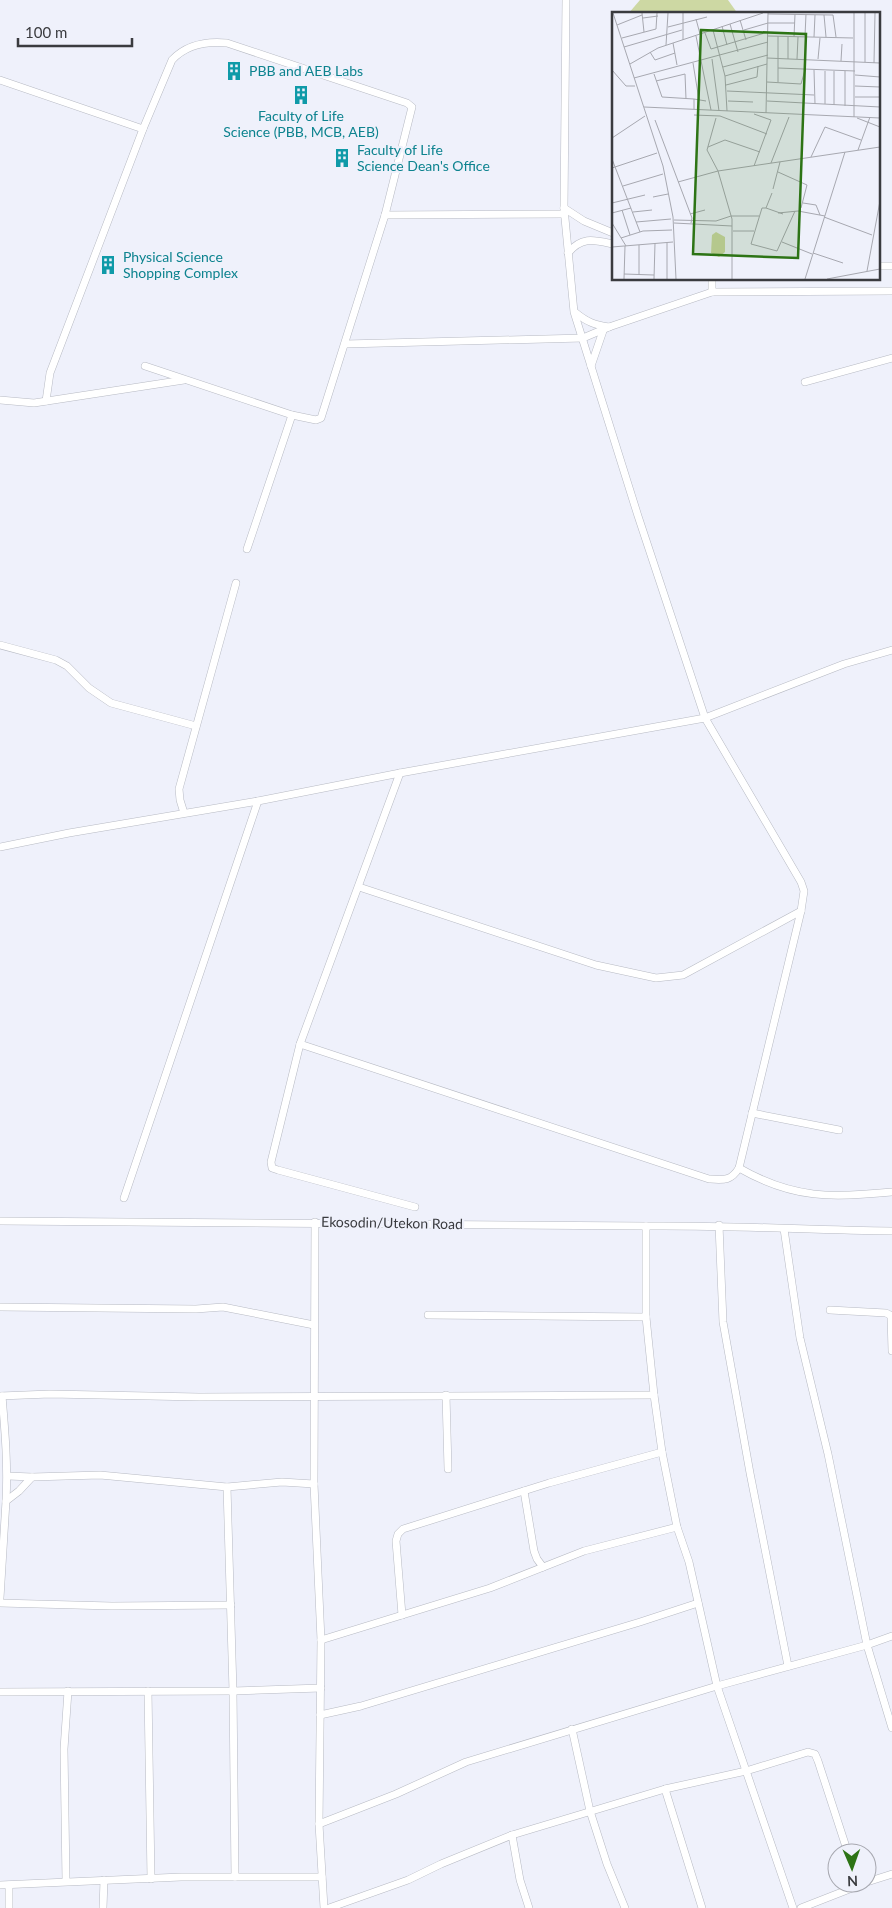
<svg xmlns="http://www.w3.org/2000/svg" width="892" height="1908" viewBox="0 0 892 1908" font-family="Lato,sans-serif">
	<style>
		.green { fill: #cdd8a3 }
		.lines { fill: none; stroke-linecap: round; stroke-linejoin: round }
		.minor-casing { stroke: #b7bac3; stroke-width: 8 }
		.minor { stroke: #fff; stroke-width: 7 }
		.labels { text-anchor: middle; stroke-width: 4.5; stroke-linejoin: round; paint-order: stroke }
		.culture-label { font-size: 14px; fill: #0d838f; stroke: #eff1fb; text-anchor: start }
		.street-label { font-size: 14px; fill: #3a3b3f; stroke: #eff1fb }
		.inset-road { fill: none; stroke: #a7a8b0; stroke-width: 1 }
		.view { fill: #2d7415; fill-opacity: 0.15; stroke: #2d7415; stroke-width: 2.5 }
		.inset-edge { fill: none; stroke: #3a3b3f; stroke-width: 2.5 }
	</style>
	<rect width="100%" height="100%" fill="#eff1fb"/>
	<polygon class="green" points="640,0 728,0 738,14 628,14"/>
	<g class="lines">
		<g class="minor-casing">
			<g id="minor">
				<polyline points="0,80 143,129"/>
				<polyline points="564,208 584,221 613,233"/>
				<polyline points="385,215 564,214"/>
				<path d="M568 253C582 236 594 240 613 244"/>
				<polyline points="878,266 892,266"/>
				<polyline points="712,279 712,292"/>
				<path d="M576 313C587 322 595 325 609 327"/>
				<polyline points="345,344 583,338 609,327 712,292 892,291"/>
				<polyline points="591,366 603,331"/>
				<polyline points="805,382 892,358"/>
				<polyline points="0,400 34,403 184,380"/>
				<path d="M46 401 50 373 143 129 172 60C186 45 206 41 227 43L407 103 412 107 385 215 321 418 316 420 292 415 145 366"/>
				<polyline points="247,549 292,415"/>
				<polyline points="0,645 56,660 67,666 89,688 111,703 196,726"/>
				<polyline points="400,773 300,1044 271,1162 272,1168 278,1170 415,1207"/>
				<polyline points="184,813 180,800 179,789 236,583"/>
				<polyline points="0,847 69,833 258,801 400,773 705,718 844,664 892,650"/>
				<polyline points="359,887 596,965 656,978 683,975 801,911"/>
				<path d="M300 1044 709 1179C724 1180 731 1181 739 1168L801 911 804 891 801 882 705 718 638 516 574 312 564 208 566 0"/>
				<polyline points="752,1113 839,1130"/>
				<path d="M739 1168C793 1199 832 1198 892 1192"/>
				<polyline points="124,1198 258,801"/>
				<path d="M0 1221 646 1226C728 1225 810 1230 892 1231"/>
				<polyline points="315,1222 314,1484 321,1640 319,1824 324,1908"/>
				<polyline points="719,1225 723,1322 750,1473 788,1666"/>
				<polyline points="646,1226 646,1317 654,1395 662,1452 677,1527 689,1562 717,1686 793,1908"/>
				<polyline points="784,1229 800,1338 828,1454 867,1645 892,1728"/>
				<polyline points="0,1307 196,1309 223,1307 314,1325"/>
				<polyline points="830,1310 886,1313 892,1316"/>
				<polyline points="428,1315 646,1317"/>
				<polyline points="891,1316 892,1351"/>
				<polyline points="446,1395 448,1469"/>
				<polyline points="0,1396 50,1394 199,1397 654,1395"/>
				<path d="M2 1396C5 1431 8 1465 6 1501"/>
				<polyline points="8,1476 32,1477"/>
				<polyline points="227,1487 233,1691 235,1877"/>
				<polyline points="524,1491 534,1551 537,1559 543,1567"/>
				<polyline points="0,1598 6,1501 19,1491 32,1477 100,1475 227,1487 282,1482 314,1484"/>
				<polyline points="0,1603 112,1606 231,1605"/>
				<polyline points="402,1615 396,1541 398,1534 403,1529 549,1483 662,1452"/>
				<polyline points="321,1640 490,1588 584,1551 677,1527"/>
				<polyline points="148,1691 151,1879"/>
				<polyline points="0,1692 233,1691 321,1688"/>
				<polyline points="320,1715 361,1706 640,1622 698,1603"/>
				<polyline points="572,1729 590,1811 607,1864 625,1908"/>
				<polyline points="665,1789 702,1908"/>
				<polyline points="319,1824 396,1794 466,1762 717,1686 867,1645 892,1636"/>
				<polyline points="512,1835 520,1880 529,1908"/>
				<polyline points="66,1880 64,1749 68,1691"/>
				<polyline points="867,1882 892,1874"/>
				<polyline points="0,1885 181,1877 322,1877"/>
				<polyline points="9,1885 9,1908"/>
				<polyline points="103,1908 104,1880"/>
				<polyline points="329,1908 408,1880 441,1864 512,1835 665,1789 746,1771 808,1752 815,1754 818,1761 848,1853"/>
				<polyline points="801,1908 865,1883"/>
			</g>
		</g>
		<use href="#minor" class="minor"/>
	</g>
	<defs>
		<g id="building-bare" transform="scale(1.5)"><path d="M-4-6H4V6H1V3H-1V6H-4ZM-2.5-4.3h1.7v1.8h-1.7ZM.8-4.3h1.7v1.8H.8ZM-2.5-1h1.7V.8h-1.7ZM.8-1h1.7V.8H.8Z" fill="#0f9aa8" stroke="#eff1fb" stroke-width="2.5" paint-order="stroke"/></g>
	</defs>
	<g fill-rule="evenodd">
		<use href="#building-bare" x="234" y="71"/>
		<use href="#building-bare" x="301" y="95"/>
		<use href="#building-bare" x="342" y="158"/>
		<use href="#building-bare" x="108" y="265"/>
	</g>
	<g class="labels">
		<g class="culture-label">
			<text x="249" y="76">PBB and AEB Labs</text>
			<text x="301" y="121" text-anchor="middle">Faculty of Life<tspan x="301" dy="16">Science (PBB, MCB, AEB)</tspan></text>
			<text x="357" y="155">Faculty of Life<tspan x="357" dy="16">Science Dean's Office</tspan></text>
			<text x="123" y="262">Physical Science<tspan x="123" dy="16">Shopping Complex</tspan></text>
		</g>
		<g class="street-label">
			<text transform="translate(392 1223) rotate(1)" y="5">Ekosodin/Utekon Road</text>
		</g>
	</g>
	<g transform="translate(612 12)">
		<rect width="268" height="268" fill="#eff1fb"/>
		<path d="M104 220 113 225V240L107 245 99 241 100 223Z" fill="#cdd8a3"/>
		<path class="inset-road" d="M1 1 51 154 61 205 64 267M30 1 32 20M242 1V105M156 2 221 3 224 25M212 3 214 25M31 6 46 4M84 7 88 22M128 8 134 28M118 12 126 40M5 13 30 3M110 14 115 33M56 15 95 5M101 18 113 64 115 99M132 18 156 11H183M93 21 99 37 156 20M84 24 99 98M156 24 241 26M193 24 194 2M182 25 183 2M202 25 203 3M10 26 44 17 45 1M71 28V1M61 31 65 53M54 33 56 1M12 35 70 18M38 40 43 48 63 41M155 46 268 51M100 47 107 99M176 47V25M185 47 186 25M206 47 208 26M229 49 230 32M253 50V1M81 51 87 88M262 51 263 1M18 52 46 36 151 1M111 55 156 43M166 56 243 59M0 58 14 74H23M202 58 203 92M233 59V94M42 62 50 85 82 87M243 63 268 65M113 64 155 52M22 66 156 30M44 69 73 62 74 87M155 70 189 72 193 58M166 70V24M114 73 145 65 146 54M243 74 268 75M115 79 202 83M243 85H268M116 89 141 90M155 89 268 95M213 92V59M222 93V59M32 95 268 106M82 97V87L94 89M154 101 156 1M82 103 108 104 155 122M104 106 95 138 106 159 120 207V267M245 106 268 115M43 108 80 206 79 211M0 126 33 104M96 135 113 128 148 140M246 138 258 105M199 145 213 115 249 128M0 147 28 220M159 151 177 105M142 154 159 108 142 102M0 156 45 141M166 160 195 173 189 196M66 170 106 159 268 135M11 174 51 162M161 177 168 150M160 181 154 196H150L139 232 165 239 183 199M41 185 56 182M0 191 33 183M191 191 204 193 208 203M154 196 171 202M10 198 18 223M21 200 40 198M0 201 19 196M166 201 186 199 213 204M78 202 93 198M212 205 260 223M62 208 104 209 119 204H147M24 210 59 207M0 211 14 234M62 211 120 214M121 219H142M9 226 31 219 60 218M170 230 200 242M0 235 61 230M201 241 231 251M255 259 268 189M12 262 42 263M27 263V233M12 267 13 234M42 267 43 231M55 267V231M193 267 233 140M215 267 268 257"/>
		<path class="view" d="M89 18 194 22 186 246 81 242Z"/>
		<rect width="268" height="268" class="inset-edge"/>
	</g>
	<g transform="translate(852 1868) rotate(178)"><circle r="24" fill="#eff1fb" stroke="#a7a8b0"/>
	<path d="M0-4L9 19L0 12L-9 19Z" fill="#2d7415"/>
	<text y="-8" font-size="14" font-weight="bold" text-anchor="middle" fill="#3a3b3f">N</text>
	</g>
	<path d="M18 38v8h114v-8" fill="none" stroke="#3a3b3f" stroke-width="2.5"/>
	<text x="25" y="38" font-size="15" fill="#3a3b3f" stroke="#eff1fb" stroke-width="4" paint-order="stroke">100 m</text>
</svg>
